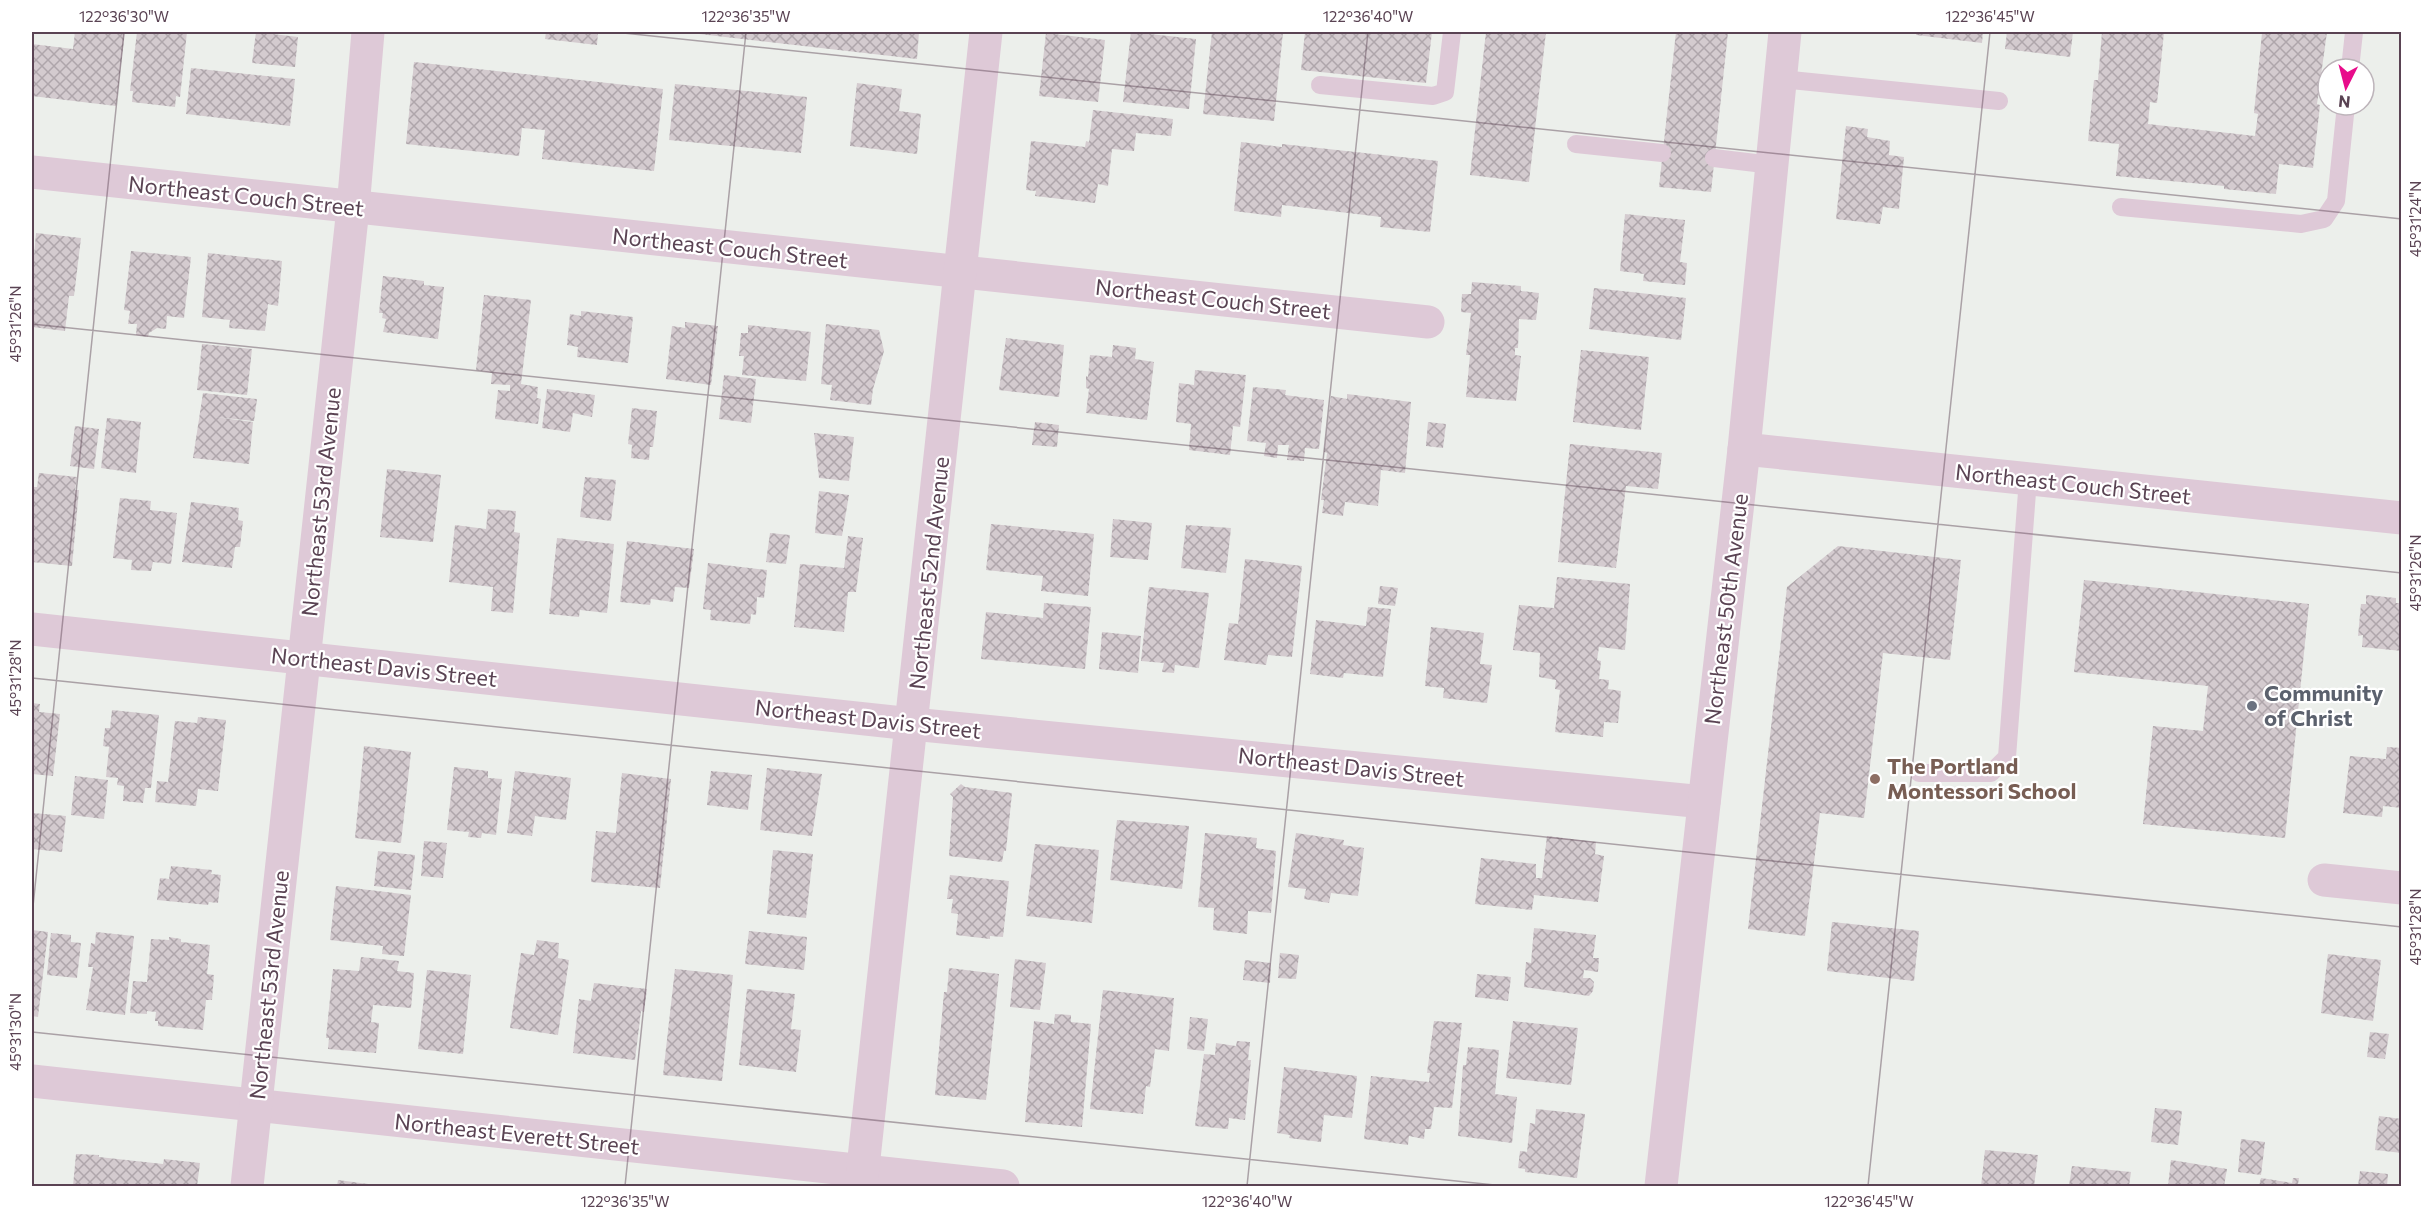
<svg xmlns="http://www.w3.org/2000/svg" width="2433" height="1218" viewBox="0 0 2433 1218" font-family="Commissioner,sans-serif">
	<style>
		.building { fill: url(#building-cross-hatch) }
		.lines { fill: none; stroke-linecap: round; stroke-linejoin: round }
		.lane { stroke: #dec9d7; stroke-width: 18 }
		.street { stroke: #dec9d7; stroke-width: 33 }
		.ticks { fill: none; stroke: #5a4353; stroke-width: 1.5; stroke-opacity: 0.45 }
		.worship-dot { fill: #6b7280; stroke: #fff; stroke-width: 2 }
		.education-dot { fill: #8d6e63; stroke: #fff; stroke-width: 2 }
		.labels { text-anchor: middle; stroke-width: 4.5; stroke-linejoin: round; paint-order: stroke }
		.street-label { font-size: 22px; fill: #5a4353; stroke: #fff }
		.worship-label { font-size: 22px; font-weight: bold; fill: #5b616d; stroke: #fff; text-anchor: start }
		.education-label { font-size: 22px; font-weight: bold; fill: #785e54; stroke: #fff; text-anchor: start }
		.neatline { fill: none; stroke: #5a4353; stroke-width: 2 }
		.ticks-label { font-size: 15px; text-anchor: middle; fill: #5a4353 }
	</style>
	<defs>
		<pattern id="building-cross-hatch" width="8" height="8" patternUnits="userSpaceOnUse" patternTransform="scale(1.5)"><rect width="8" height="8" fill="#d4cbcf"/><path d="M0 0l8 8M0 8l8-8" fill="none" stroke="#afa6ab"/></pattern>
	</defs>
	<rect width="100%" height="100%" fill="#ecefeb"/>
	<g class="building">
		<polygon points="75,32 125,32 116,106 32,96 32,44 73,49"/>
		<polygon points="137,32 187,32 180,97 176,96 175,107 132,102 133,91 130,91"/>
		<polygon points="256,32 298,37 295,67 252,63"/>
		<polygon points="546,32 598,32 597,45 545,39"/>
		<polygon points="682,32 919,32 917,59"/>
		<polygon points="1131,32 1196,39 1189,109 1123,102"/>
		<polygon points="1212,32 1283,32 1274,121 1203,114"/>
		<polygon points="1305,32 1432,32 1426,83 1301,70"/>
		<polygon points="1486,32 1546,32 1529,182 1470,175"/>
		<polygon points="1676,32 1728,32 1711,192 1659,187"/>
		<polygon points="1916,32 1983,32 1982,43 1916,35"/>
		<polygon points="2007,32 2073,32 2070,57 2005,49"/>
		<polygon points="2102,32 2164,32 2157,103 2150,102 2148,124 2255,136 2258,114 2254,113 2262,33 2327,32 2317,104 2320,105 2313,168 2279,164 2276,194 2224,189 2224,186 2116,176 2119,144 2088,141 2094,80 2098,80"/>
		<polygon points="1046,33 1105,40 1098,102 1039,96"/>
		<polygon points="414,62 663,89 654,171 542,159 545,130 522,128 519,156 406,144"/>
		<polygon points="191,68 295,79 290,126 186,114"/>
		<polygon points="857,83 902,89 899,111 921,114 917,154 850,146"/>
		<polygon points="675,84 807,97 801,153 669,140"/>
		<polygon points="1093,110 1173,119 1171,136 1136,133 1134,151 1112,149 1108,186 1098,184 1095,203 1035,196 1036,191 1026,190 1031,141 1085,147 1086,141 1089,142"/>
		<polygon points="1846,126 1868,129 1867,137 1890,141 1889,155 1904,157 1899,209 1883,207 1880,224 1836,219"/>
		<polygon points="1241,142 1282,147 1282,144 1438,161 1430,232 1380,227 1381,217 1282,205 1281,217 1234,211"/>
		<polygon points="1625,214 1685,220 1680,262 1687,263 1685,285 1643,281 1644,274 1620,271"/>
		<polygon points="36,233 81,238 74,296 69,296 65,331 32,327 32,279"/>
		<polygon points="131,251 191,257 184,318 167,316 166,329 157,328 149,333 148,337 136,335 137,324 128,324 130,311 124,310"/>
		<polygon points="208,253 282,261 278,306 268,304 265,331 229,328 230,320 202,317"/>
		<polygon points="383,276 424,281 424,285 444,287 438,339 383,332 386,319 382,318 383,313 379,313"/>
		<polygon points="1472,282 1521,286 1521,291 1539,293 1536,320 1519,319 1518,348 1515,348 1515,355 1521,356 1516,401 1466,397 1470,355 1466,355 1471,313 1461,312 1462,294 1471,294"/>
		<polygon points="1594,288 1686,298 1681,340 1589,329"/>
		<polygon points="484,295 531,300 521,384 538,387 537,398 541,399 538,424 495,419 498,390 510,391 510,385 491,384 492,373 476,370"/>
		<polygon points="581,311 633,317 628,363 577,357 578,347 567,345 570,314 581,316"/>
		<polygon points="685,322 718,326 711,385 666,379 672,326 685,328"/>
		<polygon points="826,324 879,330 884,351 873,389 871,405 830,400 832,385 821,384"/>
		<polygon points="748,325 811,332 806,381 742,375 744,356 739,356 741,333 748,333"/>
		<polygon points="1006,338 1064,345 1059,397 999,390"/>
		<polygon points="202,344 252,349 247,395 197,390"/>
		<polygon points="1113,345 1136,348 1135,359 1154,362 1147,420 1086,413 1089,389 1086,388 1086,376 1088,377 1090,355 1112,357"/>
		<polygon points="1581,350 1649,357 1641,430 1573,422"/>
		<polygon points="1195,370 1246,375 1240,427 1233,426 1230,455 1189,450 1191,424 1176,422 1179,383 1194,385"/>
		<polygon points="724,375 756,379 751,423 719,419"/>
		<polygon points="1253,387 1286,390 1285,395 1324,400 1319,449 1305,448 1304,461 1287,460 1289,445 1278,445 1277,458 1264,456 1266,443 1247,441"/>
		<polygon points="547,389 595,395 592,417 573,413 570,432 542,428"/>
		<polygon points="203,393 257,399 254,421 215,417 253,422 249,464 193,458"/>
		<polygon points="1347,394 1411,402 1405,473 1381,470 1378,506 1345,502 1343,516 1322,513 1324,500 1321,500 1327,453 1324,452 1331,396 1347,399"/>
		<polygon points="632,408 657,411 653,447 650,447 649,460 631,458 632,445 628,444"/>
		<polygon points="107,418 141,422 136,473 101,468"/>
		<polygon points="1035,422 1059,425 1057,447 1032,445"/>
		<polygon points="1428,422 1446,424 1443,448 1426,446"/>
		<polygon points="75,426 99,429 94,469 70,466"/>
		<polygon points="814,433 854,437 849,481 819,478"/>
		<polygon points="1570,444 1662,453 1658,489 1626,486 1616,568 1558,562"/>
		<polygon points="387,469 441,475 433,542 380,537"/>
		<polygon points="39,473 77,477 75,490 79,490 72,566 32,562 32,487 37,487"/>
		<polygon points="585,477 616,480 611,521 580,517"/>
		<polygon points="819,491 849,495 842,536 815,533"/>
		<polygon points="120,498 151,501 150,510 177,513 171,564 153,562 151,571 131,570 132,560 113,558"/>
		<polygon points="191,502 239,508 238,520 243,521 240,547 235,547 232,568 182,562"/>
		<polygon points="488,509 516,511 514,532 520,533 513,613 491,611 493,587 449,582 455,525 486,529"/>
		<polygon points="1113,519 1152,523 1148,560 1110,557"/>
		<polygon points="991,524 1094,534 1088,596 1041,591 1043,576 986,570"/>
		<polygon points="1186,525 1231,528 1226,573 1181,568"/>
		<polygon points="770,533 790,535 786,564 766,562"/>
		<polygon points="848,536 863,538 856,592 848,592 844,632 794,627 800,564 844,568"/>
		<polygon points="557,538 614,544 607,613 580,610 579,617 549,614"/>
		<polygon points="627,541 694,549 689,588 675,587 673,602 651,599 650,605 620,602"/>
		<polygon points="1838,546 1961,560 1950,660 1883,653 1864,818 1820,813 1805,936 1748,929 1787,587"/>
		<polygon points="1245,559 1302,566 1292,657 1268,655 1266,665 1224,660 1229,623 1238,624"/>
		<polygon points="708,563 767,570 764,598 757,597 756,615 751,614 750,624 710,620 711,610 703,609"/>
		<polygon points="1557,577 1630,584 1625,650 1599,647 1597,660 1601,661 1599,679 1609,680 1608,689 1621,691 1618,723 1604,722 1603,737 1555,732 1560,690 1555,689 1556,680 1539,677 1540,653 1513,650 1519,605 1554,608"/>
		<polygon points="2084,580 2309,604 2285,838 2143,824 2153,726 2203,731 2208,686 2074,672"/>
		<polygon points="1380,586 1398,588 1395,606 1378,604"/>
		<polygon points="1149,587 1209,593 1199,668 1175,665 1174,673 1162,672 1164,663 1141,661"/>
		<polygon points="2366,595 2396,598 2396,603 2402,603 2402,651 2362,647 2363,635 2358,636 2361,604 2366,604"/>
		<polygon points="1044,603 1091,607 1085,669 981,659 986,612 1043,618"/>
		<polygon points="1368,607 1391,609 1383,677 1344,673 1343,678 1310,674 1316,620 1366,626"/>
		<polygon points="1431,627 1484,633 1480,664 1492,665 1487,703 1443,698 1444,688 1425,686"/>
		<polygon points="1102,632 1141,636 1138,673 1099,669"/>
		<polygon points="32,703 40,704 39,712 60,714 53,776 32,774"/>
		<polygon points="112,710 159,715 151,788 145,788 143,803 123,801 124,786 117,785 118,778 106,777 109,747 103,746 105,728 110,728"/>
		<polygon points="198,717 226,720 218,791 198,789 196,806 155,802 157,781 168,782 175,721 197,723"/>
		<polygon points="364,746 411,752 401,843 355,838"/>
		<polygon points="2387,747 2402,748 2402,808 2383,806 2382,817 2343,813 2350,756 2386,759"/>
		<polygon points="454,767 488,771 488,778 502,779 496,835 482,833 481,838 468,837 469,832 447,830"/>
		<polygon points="767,768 822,774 812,836 760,830"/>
		<polygon points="515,771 571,778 566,820 535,816 532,836 507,833"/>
		<polygon points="711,771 752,775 748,810 707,805"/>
		<polygon points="622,773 671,779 660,888 591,882 596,831 616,833"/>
		<polygon points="75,776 108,780 104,819 71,815"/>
		<polygon points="961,784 965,787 1012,793 1006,851 1004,851 1002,862 949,856 953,797 950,794"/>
		<polygon points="33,813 66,816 62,852 32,849"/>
		<polygon points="1117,820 1189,826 1182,889 1110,880"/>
		<polygon points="1205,833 1257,838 1256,848 1276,851 1271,913 1248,911 1247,934 1213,930 1214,908 1198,907"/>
		<polygon points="1296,833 1344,840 1343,845 1364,848 1358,896 1331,893 1329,903 1304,899 1306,889 1288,887"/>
		<polygon points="1547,836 1596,842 1595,854 1604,856 1598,902 1534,895 1532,910 1475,904 1481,858 1536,864 1536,878 1542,878"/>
		<polygon points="424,841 447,843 443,878 421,876"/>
		<polygon points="1035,844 1099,850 1092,923 1026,916"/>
		<polygon points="773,850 813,854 806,918 767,914"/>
		<polygon points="378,851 415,855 411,890 374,886"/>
		<polygon points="171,866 212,870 211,874 221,875 218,903 209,902 208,905 157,900 160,878 169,879"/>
		<polygon points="950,875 1009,881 1003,937 990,936 990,939 956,935 958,914 951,913 953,899 947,899"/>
		<polygon points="336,886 411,895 404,956 382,954 383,946 330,940"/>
		<polygon points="1832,922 1919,931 1914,981 1827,971"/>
		<polygon points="1534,928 1596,935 1593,958 1599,958 1598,972 1584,970 1583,978 1590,978 1594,982 1593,991 1589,996 1524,987 1526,962 1531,963"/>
		<polygon points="32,930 48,932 38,1017 32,1016"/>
		<polygon points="749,931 807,937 804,970 745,964"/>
		<polygon points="96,932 134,936 125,1015 86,1010 93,967 88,967 91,943 95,944"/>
		<polygon points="51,933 71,935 71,942 81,943 77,978 47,975"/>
		<polygon points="169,937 181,939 181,942 210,945 207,974 214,975 212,1000 206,1000 203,1030 158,1026 158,1021 155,1021 156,1012 147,1011 147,1014 130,1013 133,981 147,982 151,939 169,940"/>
		<polygon points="537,940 559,943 558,958 569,960 558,1035 510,1028 521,953 534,955"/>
		<polygon points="1280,953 1299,955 1296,979 1278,978"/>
		<polygon points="2328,954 2381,960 2373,1021 2321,1013"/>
		<polygon points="361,957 399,961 397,971 414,973 411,1008 373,1005 371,1022 379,1023 376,1053 328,1049 329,1038 326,1038 333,969 359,971"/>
		<polygon points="1015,959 1046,963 1040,1010 1010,1007"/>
		<polygon points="1245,960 1271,963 1270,983 1243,980"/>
		<polygon points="949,968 999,974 986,1100 935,1095 944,992 947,992"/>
		<polygon points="675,969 733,975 722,1081 663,1075"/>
		<polygon points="427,970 471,975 463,1054 418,1049"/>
		<polygon points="1477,974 1511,977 1508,1001 1475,997"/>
		<polygon points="594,983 647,989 644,1012 641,1011 635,1060 573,1053 579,999 591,1001"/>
		<polygon points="747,989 795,994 791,1029 801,1030 796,1072 739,1065"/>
		<polygon points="1103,990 1174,998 1169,1051 1155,1049 1150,1087 1146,1086 1143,1114 1090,1109"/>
		<polygon points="1055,1014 1071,1015 1071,1022 1091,1024 1082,1127 1025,1122 1034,1021 1054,1024"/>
		<polygon points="1190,1017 1208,1019 1204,1051 1187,1049"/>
		<polygon points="1434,1021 1462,1023 1452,1108 1434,1107 1431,1129 1425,1129 1424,1139 1409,1136 1408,1145 1364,1139 1371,1076 1429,1082 1430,1073 1427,1073"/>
		<polygon points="1513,1021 1578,1028 1571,1085 1506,1078"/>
		<polygon points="2370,1032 2389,1034 2385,1059 2367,1057"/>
		<polygon points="1237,1041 1250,1042 1248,1060 1251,1060 1245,1120 1229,1118 1228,1129 1195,1126 1204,1054 1215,1055 1216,1043 1236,1046"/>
		<polygon points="1468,1047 1499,1050 1495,1094 1517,1097 1512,1143 1458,1136 1463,1065 1466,1065"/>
		<polygon points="1284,1067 1357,1076 1352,1118 1324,1115 1321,1142 1289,1138 1290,1135 1277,1133"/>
		<polygon points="2155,1108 2182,1111 2178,1145 2151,1142"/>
		<polygon points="1536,1109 1585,1114 1577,1178 1525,1172 1525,1169 1518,1168 1520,1151 1527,1152 1530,1123 1535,1124"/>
		<polygon points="2379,1116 2402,1119 2402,1153 2375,1150"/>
		<polygon points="2241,1139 2265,1142 2261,1175 2238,1172"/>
		<polygon points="1985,1150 2038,1155 2034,1186 1981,1186"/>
		<polygon points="76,1154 99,1155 99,1157 163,1164 164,1159 200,1163 197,1186 73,1186"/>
		<polygon points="2171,1160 2227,1169 2224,1186 2168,1186"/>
		<polygon points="2072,1166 2131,1172 2129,1186 2069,1186"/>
		<polygon points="2360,1171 2388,1174 2387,1186 2358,1186"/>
		<polygon points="2261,1178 2292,1183 2293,1178 2299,1178 2298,1184 2306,1186 2259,1186"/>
		<polygon points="338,1180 368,1184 367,1186 337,1186"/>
	</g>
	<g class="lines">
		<g class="lane">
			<polyline points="2350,69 2354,32"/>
			<polyline points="1781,79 1999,101"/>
			<polyline points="1320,85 1433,96 1445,92 1452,32"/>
			<polyline points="1576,144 1662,153"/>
			<polyline points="1714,158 1772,165"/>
			<polyline points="2121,207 2301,224 2324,219 2336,201 2346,105"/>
			<polyline points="1919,773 1991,773 2007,757 2028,479"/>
		</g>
		<g class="street">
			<polyline points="32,172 1428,322"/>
			<polyline points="1744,449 2402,518"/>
			<polyline points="32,629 912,724 1704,802"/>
			<polyline points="2324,880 2402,888"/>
			<polyline points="32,1081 1003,1186"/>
			<polyline points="247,1186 353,208 368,32"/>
			<polyline points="861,1186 986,32"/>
			<polyline points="1661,1186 1744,449 1785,32"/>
		</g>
	</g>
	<path class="ticks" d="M614 32 2402 219M32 324 2402 573M32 678 2402 927M32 916 124 32M32 1032 1504 1186M625 1186 746 32M1247 1186 1368 32M1868 1186 1990 32"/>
	<circle class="worship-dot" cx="2252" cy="706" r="6"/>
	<circle class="education-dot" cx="1875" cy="779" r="6"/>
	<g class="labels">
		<g class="street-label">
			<text transform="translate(246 196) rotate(6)" y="8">Northeast Couch Street</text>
			<text transform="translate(730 248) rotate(6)" y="8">Northeast Couch Street</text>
			<text transform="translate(1213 299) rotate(6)" y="8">Northeast Couch Street</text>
			<text transform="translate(2073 484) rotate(6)" y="8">Northeast Couch Street</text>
			<text transform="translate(321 502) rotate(-84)" y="8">Northeast 53rd Avenue</text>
			<text transform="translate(929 573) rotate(-84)" y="8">Northeast 52nd Avenue</text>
			<text transform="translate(1726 609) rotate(-83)" y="8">Northeast 50th Avenue</text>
			<text transform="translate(384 667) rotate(6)" y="8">Northeast Davis Street</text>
			<text transform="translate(868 719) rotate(6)" y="8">Northeast Davis Street</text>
			<text transform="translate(1351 767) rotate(6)" y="8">Northeast Davis Street</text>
			<text transform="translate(269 985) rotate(-84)" y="8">Northeast 53rd Avenue</text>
			<text transform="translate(517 1134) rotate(6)" y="8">Northeast Everett Street</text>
		</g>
		<g class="worship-label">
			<text x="2264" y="701">Community<tspan x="2264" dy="25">of Christ</tspan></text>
		</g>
		<g class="education-label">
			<text x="1887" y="774">The Portland<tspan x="1887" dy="25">Montessori School</tspan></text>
		</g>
	</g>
	<rect width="2433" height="1218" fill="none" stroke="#ffffff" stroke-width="66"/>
	<g transform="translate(2346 87) rotate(186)"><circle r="28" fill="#ffffff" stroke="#bdb4ba" stroke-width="1.5"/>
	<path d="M0-4.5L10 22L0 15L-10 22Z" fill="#e80c8b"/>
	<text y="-9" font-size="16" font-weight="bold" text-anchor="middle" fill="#5a4353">N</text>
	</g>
	<rect x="33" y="33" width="2367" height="1152" class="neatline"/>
	<g class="ticks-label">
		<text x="124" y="22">122°36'30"W</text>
		<text x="746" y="22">122°36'35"W</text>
		<text x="1368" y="22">122°36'40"W</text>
		<text x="1990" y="22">122°36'45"W</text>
		<text transform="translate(2416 219) rotate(-90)" y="5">45°31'24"N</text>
		<text transform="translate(16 324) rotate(-90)" y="5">45°31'26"N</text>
		<text transform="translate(2416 573) rotate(-90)" y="5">45°31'26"N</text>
		<text transform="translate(16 678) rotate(-90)" y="5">45°31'28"N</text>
		<text transform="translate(2416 927) rotate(-90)" y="5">45°31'28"N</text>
		<text transform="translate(16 1032) rotate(-90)" y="5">45°31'30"N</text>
		<text x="625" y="1207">122°36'35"W</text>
		<text x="1247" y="1207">122°36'40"W</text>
		<text x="1869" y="1207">122°36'45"W</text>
	</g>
</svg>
